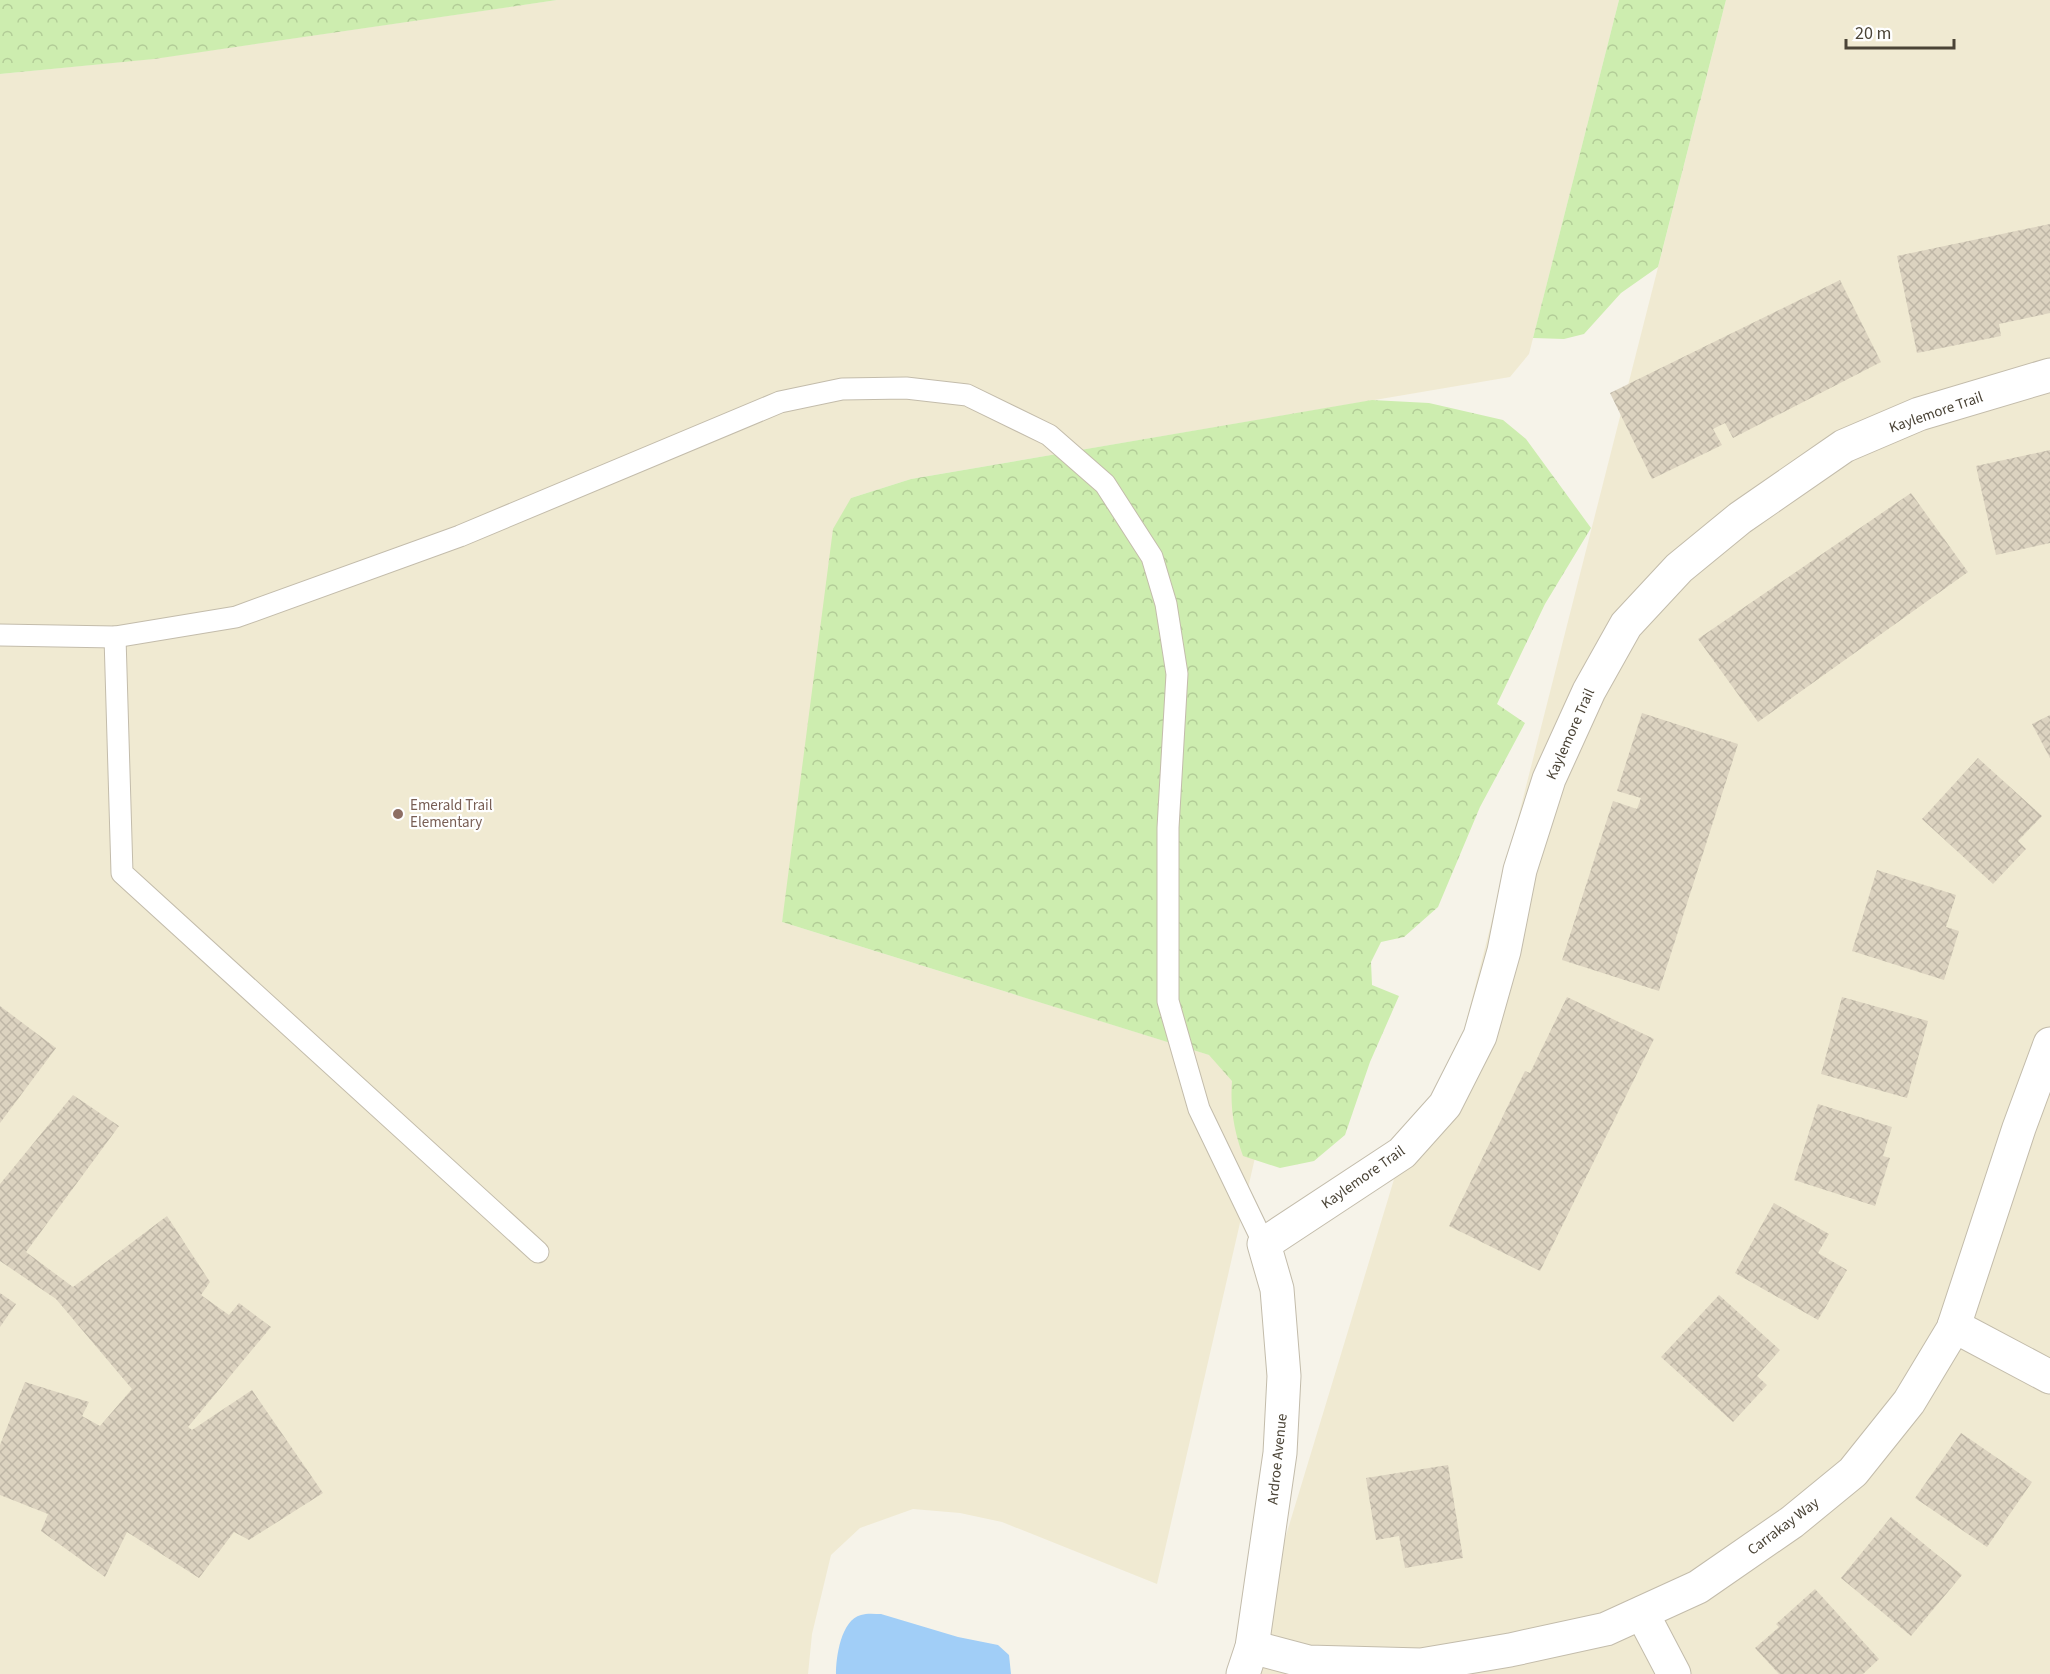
<svg xmlns="http://www.w3.org/2000/svg" width="2050" height="1674" viewBox="0 0 2050 1674" font-family="'Source Sans 3',sans-serif">
	<style>
		.education { fill: #f0ead2 }
		.forest { fill: url(#forest-crowns) }
		.water { fill: #a1cef7 }
		.building { fill: url(#building-cross-hatch) }
		.lines { fill: none; stroke-linecap: round; stroke-linejoin: round }
		.lane-casing { stroke: #c3bcab; stroke-width: 23 }
		.street-casing { stroke: #c3bcab; stroke-width: 35 }
		.lane { stroke: #fff; stroke-width: 21 }
		.street { stroke: #fff; stroke-width: 33 }
		.education-dot { fill: #8d6e63; stroke: #fff; stroke-width: 2 }
		.labels { text-anchor: middle; stroke-width: 4.5; stroke-linejoin: round; paint-order: stroke }
		.street-label { font-size: 15px; fill: #4b4437; stroke: #fff }
		.education-label { font-size: 15px; fill: #785e54; stroke: #fff; text-anchor: start }
	</style>
	<defs>
		<pattern id="forest-crowns" width="20" height="18" patternUnits="userSpaceOnUse" patternTransform="scale(1.5)"><rect width="20" height="18" fill="#cdedaf"/><path d="M2 6a3 3 0 1 1 6 0M12 15a3 3 0 1 1 6 0" fill="none" stroke="#b2cc97"/></pattern>
		<pattern id="building-cross-hatch" width="8" height="8" patternUnits="userSpaceOnUse" patternTransform="scale(1.5)"><rect width="8" height="8" fill="#dcd3c0"/><path d="M0 0l8 8M0 8l8-8" fill="none" stroke="#beb6a6"/></pattern>
	</defs>
	<rect width="100%" height="100%" fill="#f6f3e9"/>
	<g class="education">
		<polygon points="557,0 1619,0 1529,354 1510,377 911,479 851,498 782,922 1274,1075 1157,1584 1002,1522 960,1513 913,1509 860,1528 831,1555 812,1634 808,1674 0,1674 0,74 150,59"/>
		<polygon points="1726,0 2050,0 2050,1674 1244,1674 1402,1153 1445,1105"/>
	</g>
	<g class="forest">
		<polygon points="0,0 557,0 154,59 0,74"/>
		<polygon points="1619,0 1726,0 1658,267 1621,293 1584,334 1564,339 1533,338"/>
		<path d="M1372 400 1429 403 1503 420 1526 439 1591 528 1545 604 1497 704 1525 723 1480 807 1438 907 1404 937 1381 942 1371 962 1372 985 1399 996 1370 1062 1345 1135 1314 1161 1280 1168 1243 1156C1234 1130 1230 1109 1232 1081L1209 1055 782 922 833 529 851 498 911 479Z"/>
	</g>
	<path class="water" d="M881 1614 958 1637 998 1645 1009 1655 1011 1674H836C836 1657 841 1620 861 1615 867 1613 875 1614 881 1614Z"/>
	<g class="building">
		<polygon points="2050,224 2050,313 1999,324 2001,336 1917,353 1897,256"/>
		<polygon points="1840,280 1881,362 1733,438 1725,423 1713,429 1722,445 1652,479 1610,393"/>
		<polygon points="2050,450 2050,543 1996,555 1976,466"/>
		<polygon points="1911,493 1968,572 1758,722 1698,639"/>
		<polygon points="1642,713 1738,744 1659,991 1562,960 1613,801 1637,809 1641,798 1617,791"/>
		<polygon points="2050,715 2050,758 2032,724"/>
		<polygon points="1978,758 2042,816 2018,841 2026,849 1993,884 1922,819"/>
		<polygon points="1877,870 1956,895 1946,927 1959,931 1944,980 1852,951"/>
		<polygon points="1567,997 1654,1039 1540,1271 1449,1226 1525,1071 1530,1073"/>
		<polygon points="1842,997 1928,1021 1907,1098 1821,1074"/>
		<polygon points="0,1006 56,1048 0,1123"/>
		<polygon points="73,1095 119,1126 26,1252 73,1287 167,1216 210,1282 201,1295 229,1315 239,1303 271,1327 188,1427 192,1430 252,1390 323,1493 249,1540 234,1532 199,1578 127,1532 105,1577 41,1531 48,1514 0,1495 0,1445 25,1382 89,1402 82,1416 100,1426 132,1389 56,1299 0,1261 0,1184"/>
		<polygon points="1818,1104 1892,1127 1883,1156 1890,1158 1875,1206 1794,1180"/>
		<polygon points="1774,1203 1829,1234 1818,1253 1847,1270 1818,1320 1735,1273"/>
		<polygon points="0,1293 16,1304 0,1327"/>
		<polygon points="1719,1295 1780,1350 1757,1376 1767,1385 1733,1422 1661,1357"/>
		<polygon points="1961,1433 2032,1482 1987,1547 1915,1498"/>
		<polygon points="1448,1465 1463,1558 1405,1568 1399,1536 1376,1540 1366,1478"/>
		<polygon points="1891,1517 1962,1575 1911,1636 1841,1578"/>
		<polygon points="1815,1589 1879,1659 1863,1674 1779,1674 1755,1648 1779,1627 1776,1624"/>
	</g>
	<g class="lines">
		<g class="lane-casing">
			<g id="lane">
				<polyline points="0,635 115,637 236,617 460,536 780,402 842,389 906,388 967,395 1049,435 1105,484 1152,557 1166,604 1177,674 1168,828 1168,1001 1199,1109 1264,1244"/>
				<polyline points="115,637 122,873 538,1252"/>
			</g>
		</g>
		<g class="street-casing">
			<g id="street">
				<polyline points="1954,1326 2050,1377"/>
				<polyline points="1642,1613 1674,1674"/>
				<polyline points="1252,1647 1308,1662 1421,1665 1510,1650 1606,1629 1698,1587 1792,1522 1853,1472 1909,1402 1953,1329 2019,1128 2050,1044"/>
				<polyline points="1243,1674 1252,1647 1280,1453 1284,1376 1277,1289 1264,1244 1402,1153 1445,1105 1480,1036 1504,951 1520,870 1549,779 1589,691 1626,625 1679,568 1740,518 1844,446 1919,414 2050,375"/>
			</g>
		</g>
		<use href="#lane" class="lane"/>
		<use href="#street" class="street"/>
	</g>
	<circle class="education-dot" cx="398" cy="814" r="6"/>
	<g class="labels">
		<g class="street-label">
			<text transform="translate(1936 412) rotate(-19)" y="5">Kaylemore Trail</text>
			<text transform="translate(1570 734) rotate(-66)" y="5">Kaylemore Trail</text>
			<text transform="translate(1363 1177) rotate(-35)" y="5">Kaylemore Trail</text>
			<text transform="translate(1277 1459) rotate(-84)" y="5">Ardroe Avenue</text>
			<text transform="translate(1783 1526) rotate(-37)" y="5">Carrakay Way</text>
		</g>
		<g class="education-label">
			<text x="410" y="810">Emerald Trail<tspan x="410" dy="17">Elementary</tspan></text>
		</g>
	</g>
	<path d="M1846 39v9h108v-9" fill="none" stroke="#4b4437" stroke-width="3"/>
	<text x="1855" y="39" font-size="18" fill="#4b4437" stroke="#ffffff" stroke-width="4.5" paint-order="stroke">20 m</text>
</svg>
